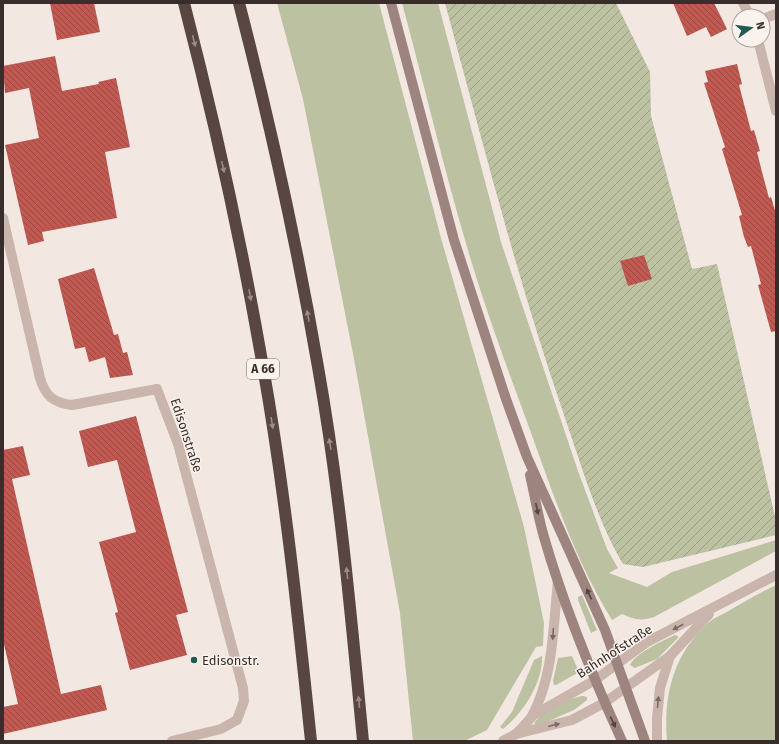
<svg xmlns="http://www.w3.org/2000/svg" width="779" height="744" viewBox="0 0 779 744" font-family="'Fira Sans',sans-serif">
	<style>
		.green { fill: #bcc1a1 }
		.garden { fill: url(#garden-furrows) }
		.building { fill: url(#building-back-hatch) }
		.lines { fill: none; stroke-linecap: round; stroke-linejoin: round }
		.minor { stroke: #cab5ad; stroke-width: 10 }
		.secondary { stroke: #9e847e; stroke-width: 10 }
		.motorway { stroke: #594643; stroke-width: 12 }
		.oneway { fill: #998b87 }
		.oneway2 { fill: #524340 }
		.oneway3 { fill: #7a6a66 }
		.poi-dot { fill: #225953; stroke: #faf2ed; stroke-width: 1.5 }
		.labels { text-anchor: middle; stroke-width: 3; stroke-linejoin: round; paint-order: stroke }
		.shield { fill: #faf2ed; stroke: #736865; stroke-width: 1 }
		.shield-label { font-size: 12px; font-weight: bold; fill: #392d2b }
		.street-label { font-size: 13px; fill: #392d2b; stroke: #faf2ed }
		.poi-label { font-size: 13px; fill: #392d2b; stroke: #faf2ed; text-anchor: start }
	</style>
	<defs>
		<pattern id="garden-furrows" width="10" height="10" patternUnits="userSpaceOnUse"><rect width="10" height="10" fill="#bcc1a1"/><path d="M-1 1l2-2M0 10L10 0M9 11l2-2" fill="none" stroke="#9a9d83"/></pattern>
		<pattern id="building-back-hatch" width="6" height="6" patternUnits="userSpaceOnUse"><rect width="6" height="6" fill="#c05951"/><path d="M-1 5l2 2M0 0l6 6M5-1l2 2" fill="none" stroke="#9d4a43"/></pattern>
	</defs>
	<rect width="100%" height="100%" fill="#f2e7e1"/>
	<g class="green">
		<polygon points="277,3 379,3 441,238 524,527 544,623 543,646 536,647 487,730 464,741 413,741 400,613 354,359 303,99"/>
		<path d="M402 3H438L501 242 578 471 607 549 618 568 609 573 647 587 672 572 776 540V551L654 617C642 621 634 620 622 614L612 620C576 562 553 494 530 430 508 370 485 309 467 247 443 166 424 84 402 3Z"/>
		<path d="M776 585V741H667C663 697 673 655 707 624 712 619 719 616 725 613 742 603 759 593 776 585Z"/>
		<polygon points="582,595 597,630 591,633 578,600 578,597"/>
		<path d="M675 635 678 636V638L657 659 635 668 630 665C634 654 664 640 675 635Z"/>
		<path d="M542 656C543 683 523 713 503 729L500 727 512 712 534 660Z"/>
		<polygon points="572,656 579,672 556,685 554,685 553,681 558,658"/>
		<path d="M583 696 587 697V700L574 710 537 726 534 723C541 712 570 697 583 696Z"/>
	</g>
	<path class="garden" d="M445 3H616L650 72 651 116 692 269 717 264 776 521V535L643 567 623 564C597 521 580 461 563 412 517 278 482 140 445 3Z"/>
	<g class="building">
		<polygon points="50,3 94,3 100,32 57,40"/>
		<polygon points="673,3 714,3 727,29 711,37 706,27 687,36"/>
		<polygon points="55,56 62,91 99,84 98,82 116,78 130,147 105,152 117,218 42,232 44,241 28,245 5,145 39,138 29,88 5,93 3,66"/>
		<polygon points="737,64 742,84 739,85 751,131 754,130 760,151 757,152 762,172 769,198 771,197 776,214 776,331 771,332 758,285 761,284 751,246 748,247 744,237 739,216 742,215 722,149 725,147 704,83 708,82 705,71"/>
		<polygon points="644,255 652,279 628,286 620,261"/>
		<polygon points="94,268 114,335 118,334 123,353 127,352 133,375 110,378 105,357 89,362 85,347 75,349 58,279"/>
		<polygon points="136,416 188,612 176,615 187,655 130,670 115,613 118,612 99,542 136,532 117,460 88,467 79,431"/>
		<polygon points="23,446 30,475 12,479 61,694 101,685 107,710 3,734 3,707 18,704 3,640 3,450"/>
	</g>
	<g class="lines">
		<g class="minor">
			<polyline points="743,3 750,16"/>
			<polyline points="763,19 776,14"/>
			<polyline points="758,40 776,111"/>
			<path d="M3 218 40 378C45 396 54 403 72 405L157 389 178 444 243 688 244 701 237 720 221 729 172 741"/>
			<polyline points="532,716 595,680 647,642 776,575"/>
			<path d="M516 734C521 729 528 722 532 716 554 675 553 626 558 581"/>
			<polyline points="503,741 516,734 572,720 604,703 670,656 709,614"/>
			<polyline points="657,741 657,718 660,688 670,656"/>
		</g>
		<g class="secondary">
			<polyline points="391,3 454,240 506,399 527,457 605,630 645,741"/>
			<path d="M530 475C535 496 538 517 544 537 564 607 592 675 622 741"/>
		</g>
		<g class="motorway">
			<path d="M184 3C215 123 242 245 263 367 285 491 298 616 311 741"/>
			<path d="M239 3C270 123 297 245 318 367 340 491 351 616 363 741"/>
		</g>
	</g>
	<defs><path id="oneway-solid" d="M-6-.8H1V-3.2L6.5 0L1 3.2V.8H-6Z"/></defs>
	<g class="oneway">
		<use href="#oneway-solid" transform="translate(194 41) rotate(76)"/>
		<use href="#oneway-solid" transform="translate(223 167) rotate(77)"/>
		<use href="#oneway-solid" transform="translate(250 295) rotate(80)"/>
		<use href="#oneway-solid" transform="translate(308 316) rotate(-101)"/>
		<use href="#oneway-solid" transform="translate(272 423) rotate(81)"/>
		<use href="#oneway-solid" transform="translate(330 444) rotate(-99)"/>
		<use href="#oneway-solid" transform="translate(347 573) rotate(-96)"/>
		<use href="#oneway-solid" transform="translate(359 702) rotate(-95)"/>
	</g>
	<g class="oneway2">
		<use href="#oneway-solid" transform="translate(537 509) rotate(78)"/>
		<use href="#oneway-solid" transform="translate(589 594) rotate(-115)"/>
		<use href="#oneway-solid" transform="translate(613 722) rotate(65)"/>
	</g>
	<g class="oneway3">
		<use href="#oneway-solid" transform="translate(678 627) rotate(153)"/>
		<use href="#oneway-solid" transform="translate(553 634) rotate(94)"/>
		<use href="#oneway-solid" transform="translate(658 702) rotate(-85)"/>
		<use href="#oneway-solid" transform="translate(554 725) rotate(-14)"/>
	</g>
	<circle class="poi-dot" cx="194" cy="660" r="4"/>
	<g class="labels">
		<rect class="shield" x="247" y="359" width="32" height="20" rx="3"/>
		<g class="shield-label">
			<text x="263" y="373">A 66</text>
		</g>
		<g class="street-label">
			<text transform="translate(187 435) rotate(72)" y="5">Edisonstraße</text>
			<text transform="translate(614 651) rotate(-33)" y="5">Bahnhofstraße</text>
		</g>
		<g class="poi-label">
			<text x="202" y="665">Edisonstr.</text>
		</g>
	</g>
	<rect width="779" height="744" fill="none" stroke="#392d2b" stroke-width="8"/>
	<g transform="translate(751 28) rotate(76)"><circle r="19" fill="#faf2ed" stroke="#ada39f"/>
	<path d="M0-3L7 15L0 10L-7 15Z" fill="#225953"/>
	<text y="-6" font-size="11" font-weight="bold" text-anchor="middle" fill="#392d2b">N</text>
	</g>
</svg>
